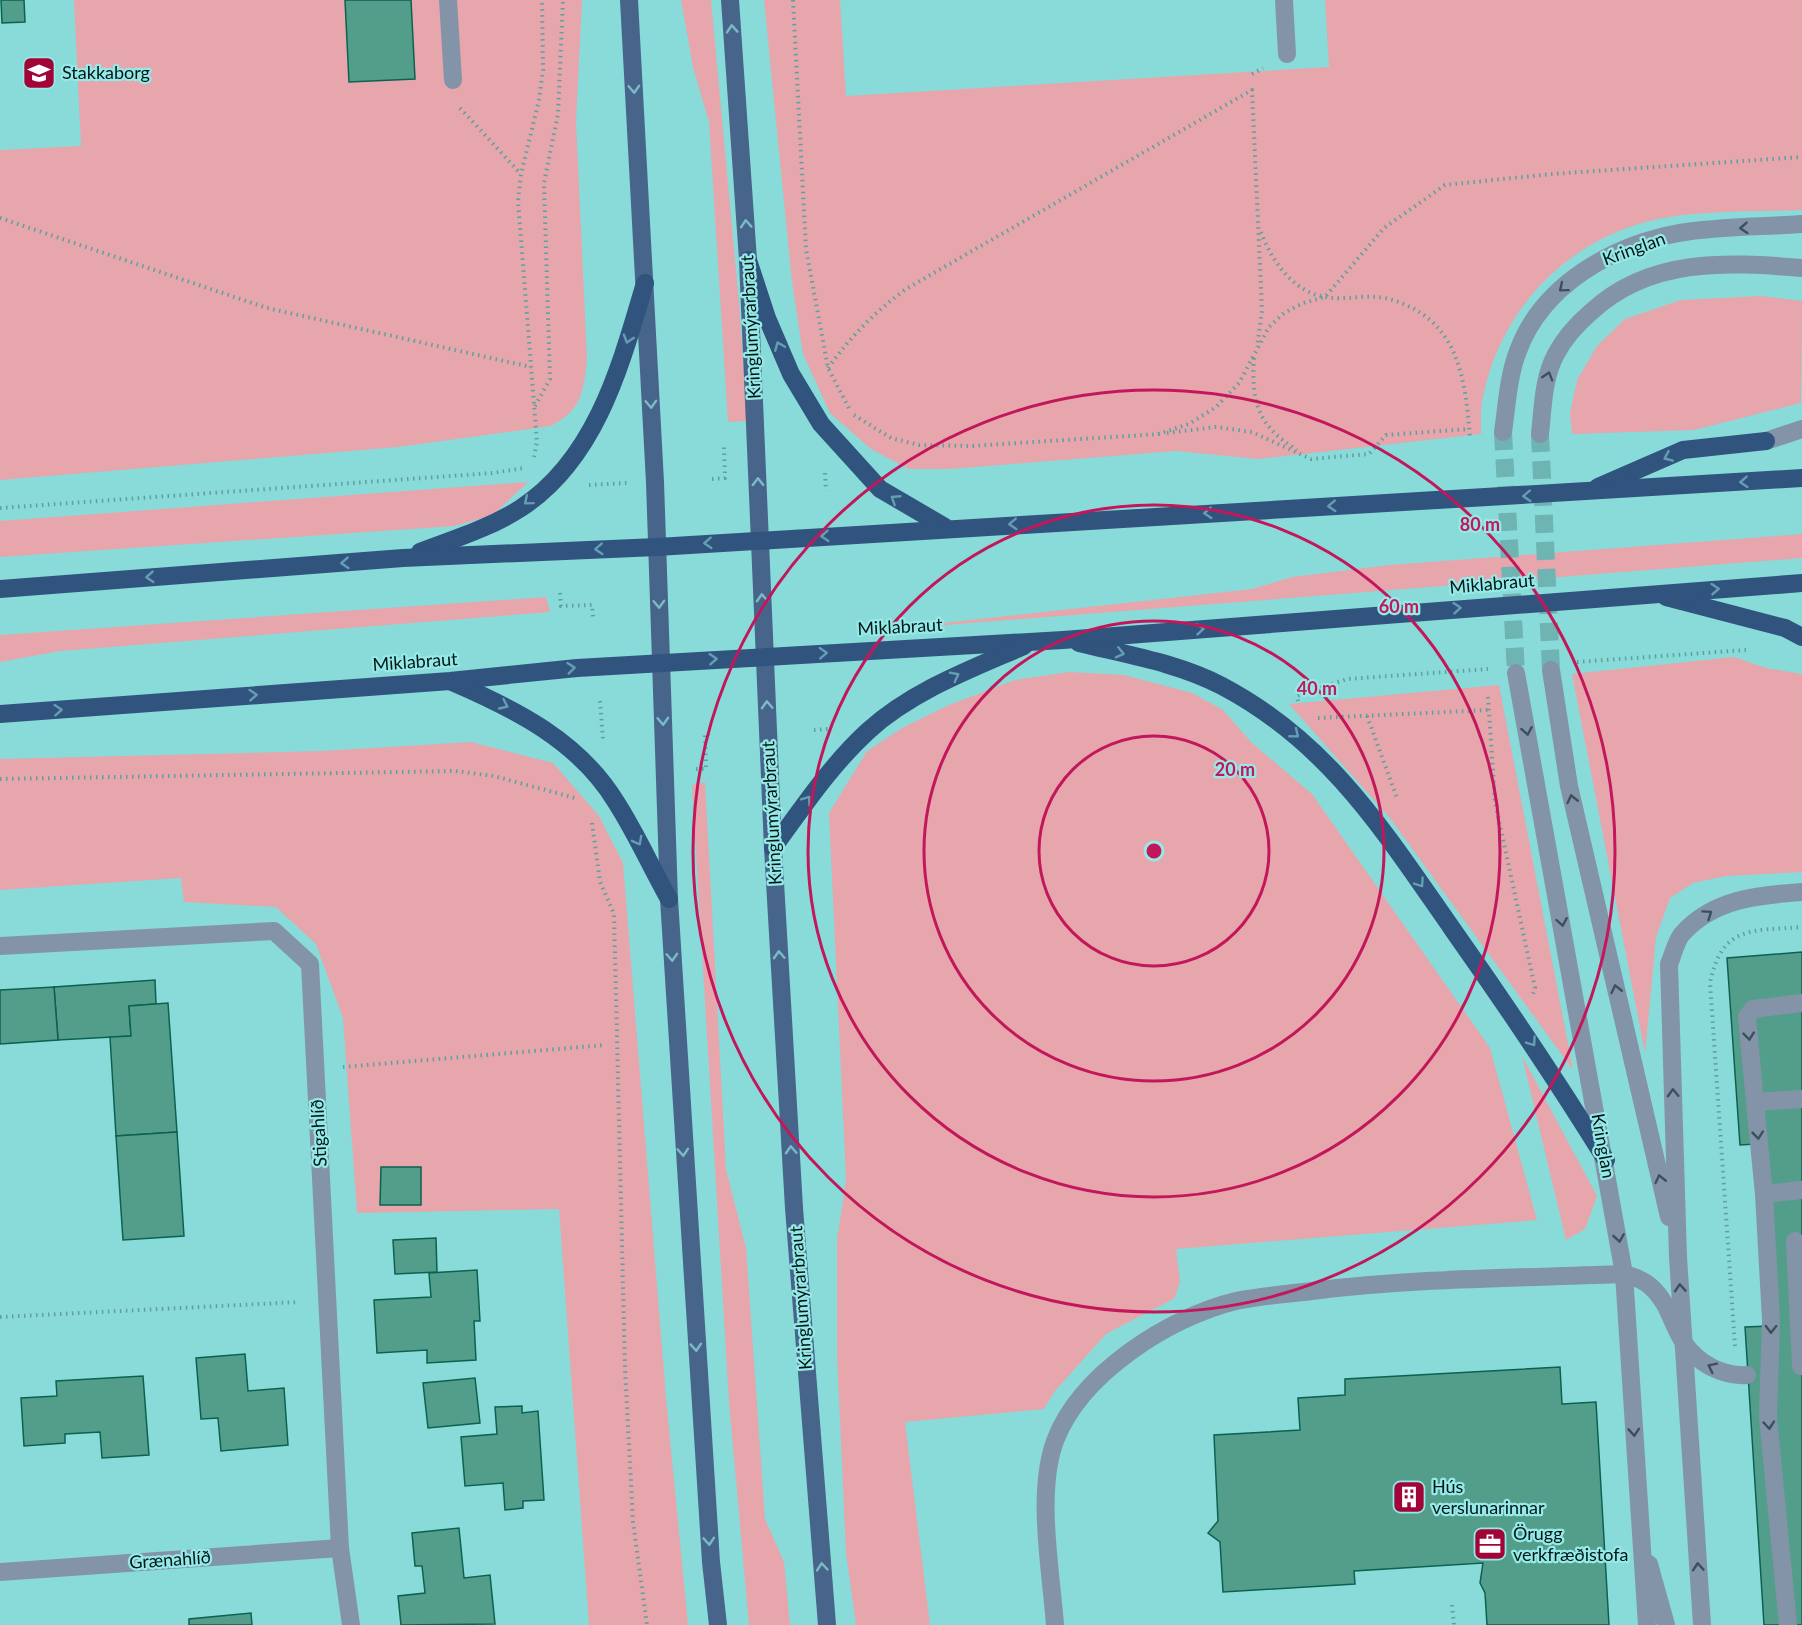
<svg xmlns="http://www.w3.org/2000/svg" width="1802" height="1625" viewBox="0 0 1802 1625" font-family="Lato,sans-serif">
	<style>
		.green { fill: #e6a6ab }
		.building { fill: #539e8a; stroke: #0c6250; stroke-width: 1.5 }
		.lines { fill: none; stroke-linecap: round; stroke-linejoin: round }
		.minor-tunnel { stroke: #6eb4b3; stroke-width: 18; stroke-dasharray: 18 9; stroke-linecap: butt }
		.path { stroke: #5f9f9e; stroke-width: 4; stroke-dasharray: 1.5 4.5; stroke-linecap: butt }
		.minor { stroke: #8394a9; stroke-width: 18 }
		.major { stroke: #47658a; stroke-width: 18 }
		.highway { stroke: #31547e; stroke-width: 18 }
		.oneway { stroke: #7abbc6 }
		.oneway2 { stroke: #3b5059 }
		.oneway3 { stroke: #649eb2 }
		.ring { fill: none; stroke: #c2185b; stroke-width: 3 }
		.labels { text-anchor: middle; stroke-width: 4.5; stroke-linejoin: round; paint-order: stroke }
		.poi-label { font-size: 18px; fill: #001818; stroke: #96e9e7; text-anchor: start }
		.street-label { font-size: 18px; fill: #001818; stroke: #96e9e7 }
		.centre { fill: #c2185b; stroke: #96e9e7; stroke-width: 3 }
		.ring-label { font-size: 18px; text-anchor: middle; font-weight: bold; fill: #c2185b; stroke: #96e9e7; stroke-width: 4.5; stroke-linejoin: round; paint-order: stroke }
	</style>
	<rect width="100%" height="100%" fill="#89dbda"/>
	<g class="green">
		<path d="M74 0H582L576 122 587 359C583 392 583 409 551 426L398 447 0 480V150L81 146Z"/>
		<polygon points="681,0 711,0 739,303 747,421 728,422 709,122 693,67"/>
		<path d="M764 0H840L846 96 1329 67 1325 0H1802V210C1759 212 1713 210 1670 217 1575 231 1501 305 1483 397 1480 409 1481 422 1481 434L1258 459 1176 451 950 469H909L871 449 830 413 803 354 792 282Z"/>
		<polygon points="1761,296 1802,301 1801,403 1694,430 1572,434 1570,413 1577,380 1597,346 1625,319 1681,300"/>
		<polygon points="528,482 493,515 455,526 0,557 0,521"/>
		<polygon points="1802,534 1802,558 881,630 1252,589 1292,577 1390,565"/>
		<polygon points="546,597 550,612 60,651 0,662 0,635"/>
		<polygon points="1734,657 1766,668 1802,674 1802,872 1726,876 1693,883 1670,898 1656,937 1645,1053 1572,674"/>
		<polygon points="1069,672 1124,675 1192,693 1223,710 1251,742 1312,794 1490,1048 1537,1220 1176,1249 1180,1281 1175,1298 1106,1334 1054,1392 1044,1409 905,1422 930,1625 856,1625 846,1553 837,1355 837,1240 846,1179 829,813 867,751 904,727 949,705 1015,680"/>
		<polygon points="1499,685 1573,1070 1390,818 1289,704"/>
		<polygon points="471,742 553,763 599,816 623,863 666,1398 688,1625 589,1625 559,1209 357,1213 343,1018 316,944 276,907 184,902 181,878 0,890 0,759 322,751"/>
		<polygon points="705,782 726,1169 746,1248 765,1519 784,1562 790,1625 749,1625 729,1402 692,785"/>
		<polygon points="1522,1056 1597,1196 1585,1229 1566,1240"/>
	</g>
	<g class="building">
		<polygon points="1,0 24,0 25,22 2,23"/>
		<polygon points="345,0 411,0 415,79 349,82"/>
		<polygon points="1802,952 1802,1625 1764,1625 1745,1327 1769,1326 1756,1144 1740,1145 1727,958"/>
		<polygon points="155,980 156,1004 129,1006 131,1036 58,1040 54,987"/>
		<polygon points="54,987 58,1040 0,1044 0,990"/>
		<polygon points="168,1003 177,1132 116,1136 110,1037 131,1036 129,1006"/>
		<polygon points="177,1132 184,1236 123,1240 116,1136"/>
		<polygon points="381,1167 421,1167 421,1205 380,1205"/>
		<polygon points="436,1238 437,1272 395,1274 393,1240"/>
		<polygon points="477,1270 480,1321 474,1321 476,1360 427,1363 427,1350 377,1353 374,1300 431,1297 429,1273"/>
		<polygon points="245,1354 248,1391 284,1388 288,1445 221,1451 218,1418 201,1419 196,1358"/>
		<polygon points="1560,1367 1562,1404 1596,1402 1609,1625 1487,1625 1485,1593 1480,1583 1483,1563 1354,1571 1355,1584 1223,1592 1220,1542 1208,1533 1218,1521 1214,1435 1300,1430 1298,1398 1345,1395 1345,1379"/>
		<polygon points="143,1376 149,1455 102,1458 100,1432 65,1434 65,1443 24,1446 21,1398 57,1396 56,1381"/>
		<polygon points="475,1378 480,1423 428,1428 423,1383"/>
		<polygon points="522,1406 522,1413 538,1411 544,1500 523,1501 523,1508 505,1510 503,1483 465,1486 461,1437 497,1434 495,1407"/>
		<polygon points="459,1528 464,1578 490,1575 495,1624 401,1625 398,1596 425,1593 422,1566 415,1566 412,1533"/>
		<polygon points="251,1613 252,1625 189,1625 189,1619"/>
	</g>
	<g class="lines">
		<g class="minor-tunnel">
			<polyline points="1503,432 1516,673"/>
			<polyline points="1540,434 1551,670"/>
		</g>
		<g class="path">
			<polyline points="793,0 806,249 828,368 850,410"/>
			<polyline points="1252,74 1263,68"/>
			<polyline points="460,108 520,173"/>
			<polyline points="0,218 267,308 531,367"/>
			<path d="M1261 232C1271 260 1293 292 1325 297 1346 301 1367 293 1389 299 1458 318 1465 376 1470 437"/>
			<path d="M1254 358C1251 402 1258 426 1297 450"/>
			<path d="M828 368C851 336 875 312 906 289L1252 90 1262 311 1257 347"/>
			<polyline points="535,406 550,379 544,183 558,114 563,0"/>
			<polyline points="854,415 891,438 919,445 971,446 1160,434"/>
			<polyline points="1167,433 1216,427 1252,432 1311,459 1369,454 1386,435 1469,429"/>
			<polyline points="1158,434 1189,424 1216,407 1239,383 1269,327 1284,313 1303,303 1325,297 1384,228 1445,185 1552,174 1802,157"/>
			<polyline points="534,457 537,442 518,201 521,174 539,100 543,70 542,0"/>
			<polyline points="825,473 826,491"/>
			<polyline points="712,479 725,478 724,447 728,447"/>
			<polyline points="589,485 627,483"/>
			<polyline points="0,508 493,473 523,468"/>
			<polyline points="560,593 561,606 592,605 593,617"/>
			<polyline points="1577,662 1746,650"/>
			<polyline points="1488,697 1495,802 1535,988 1533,994"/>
			<polyline points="600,701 603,739"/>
			<polyline points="1298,701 1297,696 1347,679 1488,669"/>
			<polyline points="1367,716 1397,798"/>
			<polyline points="1318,718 1489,710"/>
			<polyline points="814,730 829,729"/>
			<polyline points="696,769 706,769 705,734 713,734"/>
			<polyline points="0,779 455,771 494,776 575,798"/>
			<polyline points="592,823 600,882 614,914 625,1368 633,1522 647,1625"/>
			<polyline points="343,1067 605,1045"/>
			<polyline points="0,1317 299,1302"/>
			<path d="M1735 1346 1710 983C1722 925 1751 931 1802 927"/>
			<polyline points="1452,1605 1454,1625"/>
		</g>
		<g class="minor">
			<polyline points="448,0 453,80"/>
			<polyline points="1284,0 1287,54"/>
			<path d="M1503 432C1507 405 1508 377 1518 351 1542 285 1613 245 1679 233 1719 226 1762 227 1802 224"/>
			<path d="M1540 434C1543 407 1543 378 1556 354 1565 337 1577 324 1591 312 1650 257 1727 262 1802 268"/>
			<polyline points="1766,441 1802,429"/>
			<polyline points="1551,670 1569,786 1669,1217"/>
			<polyline points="1516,673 1624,1274 1647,1625"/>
			<polyline points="0,946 274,931 310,964 340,1548 351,1625"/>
			<polyline points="1755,1102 1747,1017 1753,1009 1802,1003"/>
			<polyline points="1764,1194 1802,1190"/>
			<polyline points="1795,1241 1801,1366"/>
			<polyline points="1649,1564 1666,1625"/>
			<polyline points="0,1572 340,1548"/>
			<path d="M1055 1625C1051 1570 1036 1493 1055 1441 1080 1374 1169 1317 1236 1301 1260 1296 1287 1294 1312 1291 1416 1278 1520 1278 1624 1274 1634 1277 1642 1279 1650 1286 1678 1310 1669 1344 1711 1367 1721 1372 1735 1376 1747 1375"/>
			<path d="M1702 1625 1678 1257 1669 964C1673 955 1676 941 1682 934 1713 899 1758 895 1802 892"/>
			<polyline points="1788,1625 1768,1417 1771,1320 1764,1194 1755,1102 1802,1099"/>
		</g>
		<g class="major">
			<polyline points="629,0 655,482 669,899 711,1562 718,1625"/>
			<polyline points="730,0 748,260 773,848 794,1208 827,1625"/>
		</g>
		<g class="highway">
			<polyline points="748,260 767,318 791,374 821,424 880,489 945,527"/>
			<polyline points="1598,487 1683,450 1766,441"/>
			<path d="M420 552C454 539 490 528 521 508 597 458 621 364 645 283"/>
			<polyline points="0,589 403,558 657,547 1802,478"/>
			<polyline points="1666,597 1785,628 1802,637"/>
			<path d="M1079 643C1128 655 1178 663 1222 686 1330 743 1385 833 1453 930 1506 1005 1557 1081 1606 1160"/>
			<path d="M452 682C515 709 579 741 616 802 636 833 651 867 669 899"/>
			<polyline points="0,714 450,681 577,668 1063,640 1802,583"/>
			<path d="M773 848C803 807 831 765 868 731 912 691 971 669 1024 646"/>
		</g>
	</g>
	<defs><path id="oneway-chevron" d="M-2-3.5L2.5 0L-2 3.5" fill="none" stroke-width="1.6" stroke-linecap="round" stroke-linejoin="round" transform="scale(1.5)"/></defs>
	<g class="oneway">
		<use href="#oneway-chevron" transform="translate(732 29) rotate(-94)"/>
		<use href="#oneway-chevron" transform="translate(634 89) rotate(87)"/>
		<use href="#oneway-chevron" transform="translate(746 224) rotate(-94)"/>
		<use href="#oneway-chevron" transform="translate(651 404) rotate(87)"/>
		<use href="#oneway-chevron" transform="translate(758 482) rotate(-91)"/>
		<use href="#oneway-chevron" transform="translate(762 598) rotate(-93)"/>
		<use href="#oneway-chevron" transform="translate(659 604) rotate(88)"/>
		<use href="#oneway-chevron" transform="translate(767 705) rotate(-93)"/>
		<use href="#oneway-chevron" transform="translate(663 721) rotate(88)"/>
		<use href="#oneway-chevron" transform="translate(779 955) rotate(-93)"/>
		<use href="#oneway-chevron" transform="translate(672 957) rotate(87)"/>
		<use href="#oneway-chevron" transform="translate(791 1150) rotate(-93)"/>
		<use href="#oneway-chevron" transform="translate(683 1152) rotate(86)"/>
		<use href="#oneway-chevron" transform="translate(696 1347) rotate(86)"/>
		<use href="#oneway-chevron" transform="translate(709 1541) rotate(86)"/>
		<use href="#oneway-chevron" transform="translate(822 1567) rotate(-95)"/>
	</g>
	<g class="oneway2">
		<use href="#oneway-chevron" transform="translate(1744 228) rotate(176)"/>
		<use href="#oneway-chevron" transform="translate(1563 288) rotate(140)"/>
		<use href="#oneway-chevron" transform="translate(1548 376) rotate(-73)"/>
		<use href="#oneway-chevron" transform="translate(1527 731) rotate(80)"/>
		<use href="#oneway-chevron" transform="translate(1572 799) rotate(-103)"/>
		<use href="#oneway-chevron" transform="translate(1708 914) rotate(-34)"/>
		<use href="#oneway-chevron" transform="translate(1562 922) rotate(80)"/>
		<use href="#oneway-chevron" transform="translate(1616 989) rotate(-103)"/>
		<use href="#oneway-chevron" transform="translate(1749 1036) rotate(84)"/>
		<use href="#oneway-chevron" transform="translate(1673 1093) rotate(-92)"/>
		<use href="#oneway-chevron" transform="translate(1758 1135) rotate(84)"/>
		<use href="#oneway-chevron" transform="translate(1660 1179) rotate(-103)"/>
		<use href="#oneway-chevron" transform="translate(1619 1238) rotate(81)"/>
		<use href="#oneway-chevron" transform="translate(1680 1288) rotate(-94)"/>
		<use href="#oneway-chevron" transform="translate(1771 1329) rotate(91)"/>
		<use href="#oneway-chevron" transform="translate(1712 1367) rotate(-154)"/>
		<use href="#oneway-chevron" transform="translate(1769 1425) rotate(85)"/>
		<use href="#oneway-chevron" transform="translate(1634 1432) rotate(86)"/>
		<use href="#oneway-chevron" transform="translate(1698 1567) rotate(-94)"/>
	</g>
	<g class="oneway3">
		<use href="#oneway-chevron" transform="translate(628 339) rotate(107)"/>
		<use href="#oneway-chevron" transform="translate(779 346) rotate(-112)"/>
		<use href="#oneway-chevron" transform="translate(1668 457) rotate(156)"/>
		<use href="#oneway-chevron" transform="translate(1744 482) rotate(176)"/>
		<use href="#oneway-chevron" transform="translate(1527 496) rotate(177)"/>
		<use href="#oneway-chevron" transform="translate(895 499) rotate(-147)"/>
		<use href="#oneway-chevron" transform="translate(528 501) rotate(140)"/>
		<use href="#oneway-chevron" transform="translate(1332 506) rotate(177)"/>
		<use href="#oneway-chevron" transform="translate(1208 513) rotate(177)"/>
		<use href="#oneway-chevron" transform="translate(1013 524) rotate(177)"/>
		<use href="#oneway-chevron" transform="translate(825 536) rotate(176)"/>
		<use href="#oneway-chevron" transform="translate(708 543) rotate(176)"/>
		<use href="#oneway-chevron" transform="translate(599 549) rotate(177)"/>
		<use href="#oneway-chevron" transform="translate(345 563) rotate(176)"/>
		<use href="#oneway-chevron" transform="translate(150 577) rotate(176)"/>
		<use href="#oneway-chevron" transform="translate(1715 589) rotate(-4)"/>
		<use href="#oneway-chevron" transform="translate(1457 608) rotate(-5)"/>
		<use href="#oneway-chevron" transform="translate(1200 629) rotate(-5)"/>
		<use href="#oneway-chevron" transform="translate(823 653) rotate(-3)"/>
		<use href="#oneway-chevron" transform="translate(1120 653) rotate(13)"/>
		<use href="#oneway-chevron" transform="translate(713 659) rotate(-4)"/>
		<use href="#oneway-chevron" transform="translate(571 668) rotate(-6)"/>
		<use href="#oneway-chevron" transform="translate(955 676) rotate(-27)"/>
		<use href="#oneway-chevron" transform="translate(253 695) rotate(-4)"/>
		<use href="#oneway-chevron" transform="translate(504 705) rotate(25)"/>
		<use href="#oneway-chevron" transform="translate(58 710) rotate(-4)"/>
		<use href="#oneway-chevron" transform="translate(1295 734) rotate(39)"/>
		<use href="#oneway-chevron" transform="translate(807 800) rotate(-54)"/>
		<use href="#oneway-chevron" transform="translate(638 841) rotate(62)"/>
		<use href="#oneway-chevron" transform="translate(1420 883) rotate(55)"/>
		<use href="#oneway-chevron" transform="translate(1532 1042) rotate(55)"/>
	</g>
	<g class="ring">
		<circle cx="1154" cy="851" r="115"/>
		<circle cx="1154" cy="851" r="230"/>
		<circle cx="1154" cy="851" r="346"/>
		<circle cx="1154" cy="851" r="461"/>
	</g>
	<defs>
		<g id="school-square" transform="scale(1.725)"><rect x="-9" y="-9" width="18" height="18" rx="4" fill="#a20437" stroke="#96e9e7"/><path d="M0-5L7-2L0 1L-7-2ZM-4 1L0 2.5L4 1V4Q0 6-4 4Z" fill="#fff"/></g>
		<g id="building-square" transform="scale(1.725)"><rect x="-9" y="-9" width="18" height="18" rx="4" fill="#a20437" stroke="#96e9e7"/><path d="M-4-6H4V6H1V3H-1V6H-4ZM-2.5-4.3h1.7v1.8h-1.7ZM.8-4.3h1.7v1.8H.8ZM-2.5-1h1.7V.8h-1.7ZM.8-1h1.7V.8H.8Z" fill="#fff"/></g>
		<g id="office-square" transform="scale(1.725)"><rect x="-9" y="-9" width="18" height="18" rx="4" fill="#a20437" stroke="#96e9e7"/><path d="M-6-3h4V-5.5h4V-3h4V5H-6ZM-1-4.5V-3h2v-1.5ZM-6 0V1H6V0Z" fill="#fff"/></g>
	</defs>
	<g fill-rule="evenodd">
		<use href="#school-square" x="39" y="73"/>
		<use href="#building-square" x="1409" y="1497"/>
		<use href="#office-square" x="1490" y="1544"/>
	</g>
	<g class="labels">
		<g class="poi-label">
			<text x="62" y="79">Stakkaborg</text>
			<text x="1432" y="1493">Hús<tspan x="1432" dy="21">verslunarinnar</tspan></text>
			<text x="1513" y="1540">Örugg<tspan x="1513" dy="21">verkfræðistofa</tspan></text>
		</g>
		<g class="street-label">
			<text transform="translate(1634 249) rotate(-20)" y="6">Kringlan</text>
			<text transform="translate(751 327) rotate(-93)" y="6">Kringlumýrarbraut</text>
			<text transform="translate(1492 584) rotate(-5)" y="6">Miklabraut</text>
			<text transform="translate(900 627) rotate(-3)" y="6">Miklabraut</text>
			<text transform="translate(415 662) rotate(-4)" y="6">Miklabraut</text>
			<text transform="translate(772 813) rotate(-93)" y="6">Kringlumýrarbraut</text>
			<text transform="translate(319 1133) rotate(-93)" y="6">Stigahlíð</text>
			<text transform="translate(1603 1146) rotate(80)" y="6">Kringlan</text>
			<text transform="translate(801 1298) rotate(-94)" y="6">Kringlumýrarbraut</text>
			<text transform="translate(170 1560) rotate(-4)" y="6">Grænahlíð</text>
		</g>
	</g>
	<circle cx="1154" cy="851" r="9" class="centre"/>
	<g class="ring-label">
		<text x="1480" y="531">80 m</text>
		<text x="1399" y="613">60 m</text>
		<text x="1317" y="695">40 m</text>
		<text x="1235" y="776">20 m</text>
	</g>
</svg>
